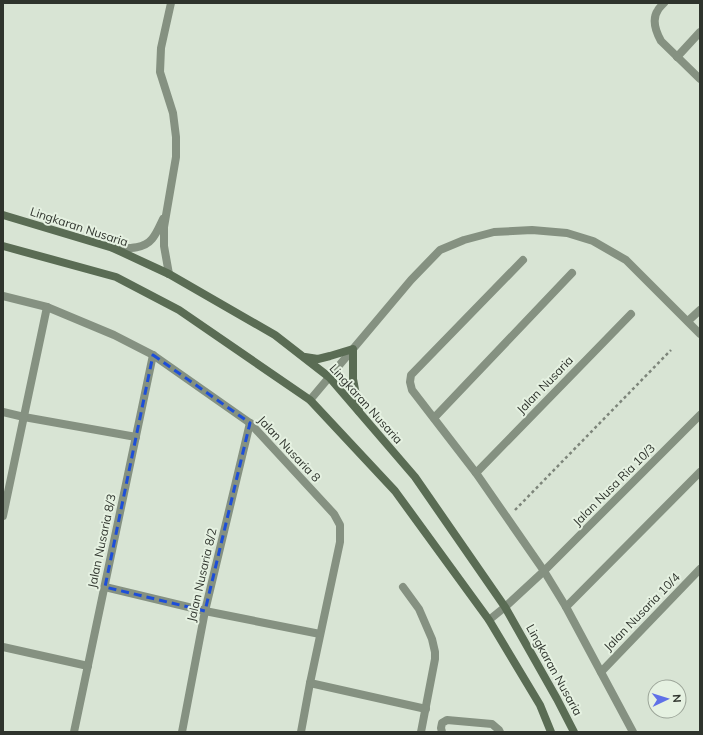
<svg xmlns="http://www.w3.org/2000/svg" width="703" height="735" viewBox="0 0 703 735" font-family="Mulish,sans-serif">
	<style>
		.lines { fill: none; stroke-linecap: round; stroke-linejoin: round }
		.path { stroke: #7d857a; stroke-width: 2.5; stroke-dasharray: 3 3; stroke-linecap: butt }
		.service { stroke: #859181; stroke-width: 8 }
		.minor { stroke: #859181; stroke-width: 8 }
		.tertiary { stroke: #859181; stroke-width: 8 }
		.secondary { stroke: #5a6c54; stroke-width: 8 }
		.marked { fill: none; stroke: #1d4ed8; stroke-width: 3; stroke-dasharray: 8 5; stroke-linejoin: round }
		.labels { text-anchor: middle; stroke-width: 4; stroke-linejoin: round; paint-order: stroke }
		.street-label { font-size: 12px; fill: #2f342d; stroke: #e5f1e1 }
	</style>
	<rect width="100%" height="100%" fill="#d8e4d4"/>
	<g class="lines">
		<polyline class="path" points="515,510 671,350"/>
		<g class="service">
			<polyline points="677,57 700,32"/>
			<polyline points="24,417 136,437"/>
			<polyline points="434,418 572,273"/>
			<polyline points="566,607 700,472"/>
			<polyline points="205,611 320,634"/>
			<polyline points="442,732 441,728 442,723 447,720 492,724 499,730 500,732"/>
		</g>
		<g class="minor">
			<path d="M664 3C662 5 659 8 658 10 651 20 656 32 661 41L700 79"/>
			<polyline points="523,260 411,375 410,382 412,390 476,473 544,571 566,607 633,732"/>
			<polyline points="3,296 47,307 114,335 153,355 250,423 334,514 340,525 340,542 310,683 301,732"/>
			<polyline points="688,321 700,310"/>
			<polyline points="310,400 411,280 440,250 464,240 494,232 532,230 567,233 593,241 626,260 700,334"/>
			<polyline points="3,412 24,417"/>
			<polyline points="476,473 631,314"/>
			<polyline points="3,516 47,307"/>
			<polyline points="105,587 205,611"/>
			<polyline points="403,587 419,609 432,639 435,652 435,659 421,732"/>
			<polyline points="489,620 505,607 544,571 700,415"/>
			<polyline points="3,647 88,666"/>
			<polyline points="601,672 700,569"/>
			<polyline points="310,683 426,709"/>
			<polyline points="74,732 153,355"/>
			<polyline points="182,732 205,611 250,423"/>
		</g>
		<g class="tertiary">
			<path d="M113 248C126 248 143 250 152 239 157 233 160 225 163 219"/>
			<polyline points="169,274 164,246 164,227 176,157 176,137 173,113 160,72 161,48 171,3"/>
		</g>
		<g class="secondary">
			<polyline points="3,215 113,248 169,274 275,335 329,377 415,477 505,607 557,699 574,732"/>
			<polyline points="3,246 116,277 179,310 310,400 395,491 489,620 540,705 551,732"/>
			<polyline points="305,357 318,359 330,356 353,349 353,379 359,411"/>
		</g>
	</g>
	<path class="marked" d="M153 355 250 423 205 611 105 587Z"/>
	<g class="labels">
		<g class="street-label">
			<text transform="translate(79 227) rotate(18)" y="4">Lingkaran Nusaria</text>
			<text transform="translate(545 385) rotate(-46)" y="4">Jalan Nusaria</text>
			<text transform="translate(366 404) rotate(48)" y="4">Lingkaran Nusaria</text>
			<text transform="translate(289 449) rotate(47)" y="4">Jalan Nusaria 8</text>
			<text transform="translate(614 485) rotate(-45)" y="4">Jalan Nusa Ria 10/3</text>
			<text transform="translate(102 541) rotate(-78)" y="4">Jalan Nusaria 8/3</text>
			<text transform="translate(202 575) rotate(-77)" y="4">Jalan Nusaria 8/2</text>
			<text transform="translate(642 612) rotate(-46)" y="4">Jalan Nusaria 10/4</text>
			<text transform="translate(554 670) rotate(61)" y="4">Lingkaran Nusaria</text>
		</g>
	</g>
	<rect width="703" height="735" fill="none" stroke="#2f342d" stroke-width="8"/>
	<g transform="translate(667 699) rotate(86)"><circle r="19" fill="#e5f1e1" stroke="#9ca599"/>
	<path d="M0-3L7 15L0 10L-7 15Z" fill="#5f71e8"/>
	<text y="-6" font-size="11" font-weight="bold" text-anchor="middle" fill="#2f342d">N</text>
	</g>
</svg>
